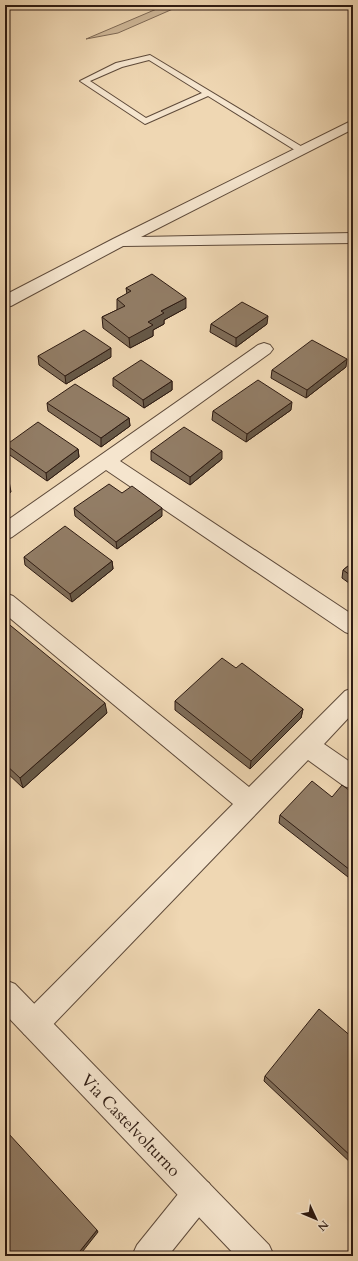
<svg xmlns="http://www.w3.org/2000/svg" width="358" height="1261" viewBox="0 0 358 1261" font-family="Cardo,serif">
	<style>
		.green { fill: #ceb798; stroke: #7e6955 }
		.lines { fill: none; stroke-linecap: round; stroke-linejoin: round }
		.service-casing { stroke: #5e4a3a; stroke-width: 2 }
		.minor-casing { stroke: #5e4a3a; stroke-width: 2 }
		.tertiary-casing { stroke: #5e4a3a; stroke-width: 2 }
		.service { fill: #f5e5ce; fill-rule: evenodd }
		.minor { fill: #f5e5ce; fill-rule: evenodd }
		.tertiary { fill: #f5e5ce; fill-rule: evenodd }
		.wall { fill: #7e6c58; stroke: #2e1b12 }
		.shaded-wall { fill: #665847; stroke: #2e1b12 }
		.building { fill: #927d66; stroke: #2e1b12 }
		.labels { text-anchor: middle; stroke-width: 3; stroke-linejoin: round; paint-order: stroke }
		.near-street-label { font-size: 17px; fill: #2e1b12; stroke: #f5e5ce }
	</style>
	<rect width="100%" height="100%" fill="#efd7b3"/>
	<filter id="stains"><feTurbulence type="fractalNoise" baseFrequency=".005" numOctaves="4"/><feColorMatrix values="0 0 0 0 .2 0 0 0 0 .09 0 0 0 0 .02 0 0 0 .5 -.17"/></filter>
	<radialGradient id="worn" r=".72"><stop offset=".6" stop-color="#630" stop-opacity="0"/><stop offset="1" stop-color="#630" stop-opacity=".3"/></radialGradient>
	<polygon class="green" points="166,5 182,5 118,33 86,39"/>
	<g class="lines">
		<g class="service-casing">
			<path id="service" d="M150 55 304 148 306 150 301 153 298 152 208 96 145 124 80 81 116 63ZM149 60 202 93 146 118 90 81 122 67Z"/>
		</g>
		<g class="minor-casing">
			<g id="minor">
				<polygon points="353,120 353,129 141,237 353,233 353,243 123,246 11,306 5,307 5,295 113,239"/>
				<polygon points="264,343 270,345 273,349 270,353 120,461 353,615 353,635 345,632 106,470 12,537 5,540 5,522 258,345"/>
				<polygon points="5,593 13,596 249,787 345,691 353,688 353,713 324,744 353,764 353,789 344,786 308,760 44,1034 34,1038 24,1034 20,1024 24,1014 233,804 5,614"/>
				<polygon points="198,1178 209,1183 214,1194 209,1205 168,1256 132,1256 137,1245 187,1183"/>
			</g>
		</g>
		<g class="tertiary-casing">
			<polygon id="tertiary" points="5,980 15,984 269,1245 274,1256 236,1256 5,1014"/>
		</g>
		<use href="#service" class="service"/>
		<use href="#minor" class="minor"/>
		<use href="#tertiary" class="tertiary"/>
	</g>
	<g class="wall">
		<polygon points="126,288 186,308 164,320 164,324 153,330 153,336 130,348 103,328 102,317 117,310 117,299 127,294"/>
		<polygon points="211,324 267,324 236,347 210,332"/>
		<polygon points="38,356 111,357 66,384 39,365"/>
		<polygon points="346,367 306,398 271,378 272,370"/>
		<polygon points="113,378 172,381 172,390 144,408 113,386"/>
		<polygon points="47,403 129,418 130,426 101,447 48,411"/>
		<polygon points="291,410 246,442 212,420 213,411"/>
		<polygon points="6,445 78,449 79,457 47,481 7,453"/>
		<polygon points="151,451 222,459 190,485 151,460"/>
		<polygon points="122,493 162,516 117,549 75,516 74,508"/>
		<polygon points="24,557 112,561 113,569 72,602 25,565"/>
		<polygon points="353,562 353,586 342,578 343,570"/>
		<polygon points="5,621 107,713 23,788 5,771"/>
		<polygon points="236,668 303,709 301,718 250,769 175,710 175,701"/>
		<polygon points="353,793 353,871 348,877 279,823 280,815 332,797"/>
		<polygon points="353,1038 353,1165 264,1081 265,1076"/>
	</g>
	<g class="shaded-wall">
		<polygon points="186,298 186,308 164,320 164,324 153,330 153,336 130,348 129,338 161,311"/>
		<polygon points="268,316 267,324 236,347 236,338"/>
		<polygon points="111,348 111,357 66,384 65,376"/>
		<polygon points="347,359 346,367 306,398 307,390"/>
		<polygon points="172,381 172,390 144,408 143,400"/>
		<polygon points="292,402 291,410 246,442 247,434"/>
		<polygon points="129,418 130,426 101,447 101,438"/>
		<polygon points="78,449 79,457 47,481 46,473"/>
		<polygon points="222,451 222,459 190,485 190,477"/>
		<polygon points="9,481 11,492 5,496 5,484"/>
		<polygon points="162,508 162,516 117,549 116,542"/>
		<polygon points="112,561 113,569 72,602 70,594"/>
		<polygon points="105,703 107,713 23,788 20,778"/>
		<polygon points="303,709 301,718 250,769 251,761"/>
		<polygon points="353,867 353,871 348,877 350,870"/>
		<polygon points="97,1230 98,1232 79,1256 76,1256"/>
	</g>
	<g class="building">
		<polygon points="152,274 186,298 161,311 164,313 148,322 153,325 129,338 102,317 125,306 117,299 131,291 126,288"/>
		<polygon points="242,302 268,316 236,338 211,324"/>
		<polygon points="84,330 111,348 65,376 38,356"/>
		<polygon points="312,340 347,359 307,390 272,370"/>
		<polygon points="141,360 172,381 143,400 113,378"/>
		<polygon points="258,380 292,402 247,434 213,411"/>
		<polygon points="75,384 129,418 101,438 47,403"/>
		<polygon points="38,422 78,449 46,473 6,445"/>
		<polygon points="184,427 222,451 190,477 151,451"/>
		<polygon points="5,478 9,481 5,484"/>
		<polygon points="109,484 122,493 132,486 162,508 116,542 74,508"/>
		<polygon points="65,526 112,561 70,594 24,557"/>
		<polygon points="353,562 353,577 343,570"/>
		<polygon points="5,621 105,703 20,778 5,764"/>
		<polygon points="222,658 236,668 242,663 303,709 251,761 175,701"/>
		<polygon points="312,781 332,797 342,785 353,793 353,867 350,870 280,815"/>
		<polygon points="319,1009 353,1038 353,1158 265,1076"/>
		<polygon points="8,1133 97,1230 76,1256 5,1256 5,1136"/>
	</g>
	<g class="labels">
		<g class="near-street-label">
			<text transform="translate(131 1125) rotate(46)" y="6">Via Castelvolturno</text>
		</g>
	</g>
	<rect width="358" height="1261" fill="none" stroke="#efd7b3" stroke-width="20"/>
	<rect x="6" y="6" width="346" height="1249" fill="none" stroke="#2e1b12" stroke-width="2"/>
	<rect x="10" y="10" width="338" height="1241" fill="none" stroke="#2e1b12"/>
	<g transform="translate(316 1219) rotate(134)" stroke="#f5e5ce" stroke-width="3" paint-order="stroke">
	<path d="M0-3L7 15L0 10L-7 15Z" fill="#2e1b12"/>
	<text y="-6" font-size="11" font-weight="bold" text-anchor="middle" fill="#2e1b12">N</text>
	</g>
	<rect width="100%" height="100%" filter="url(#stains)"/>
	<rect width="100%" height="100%" fill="url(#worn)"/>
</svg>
